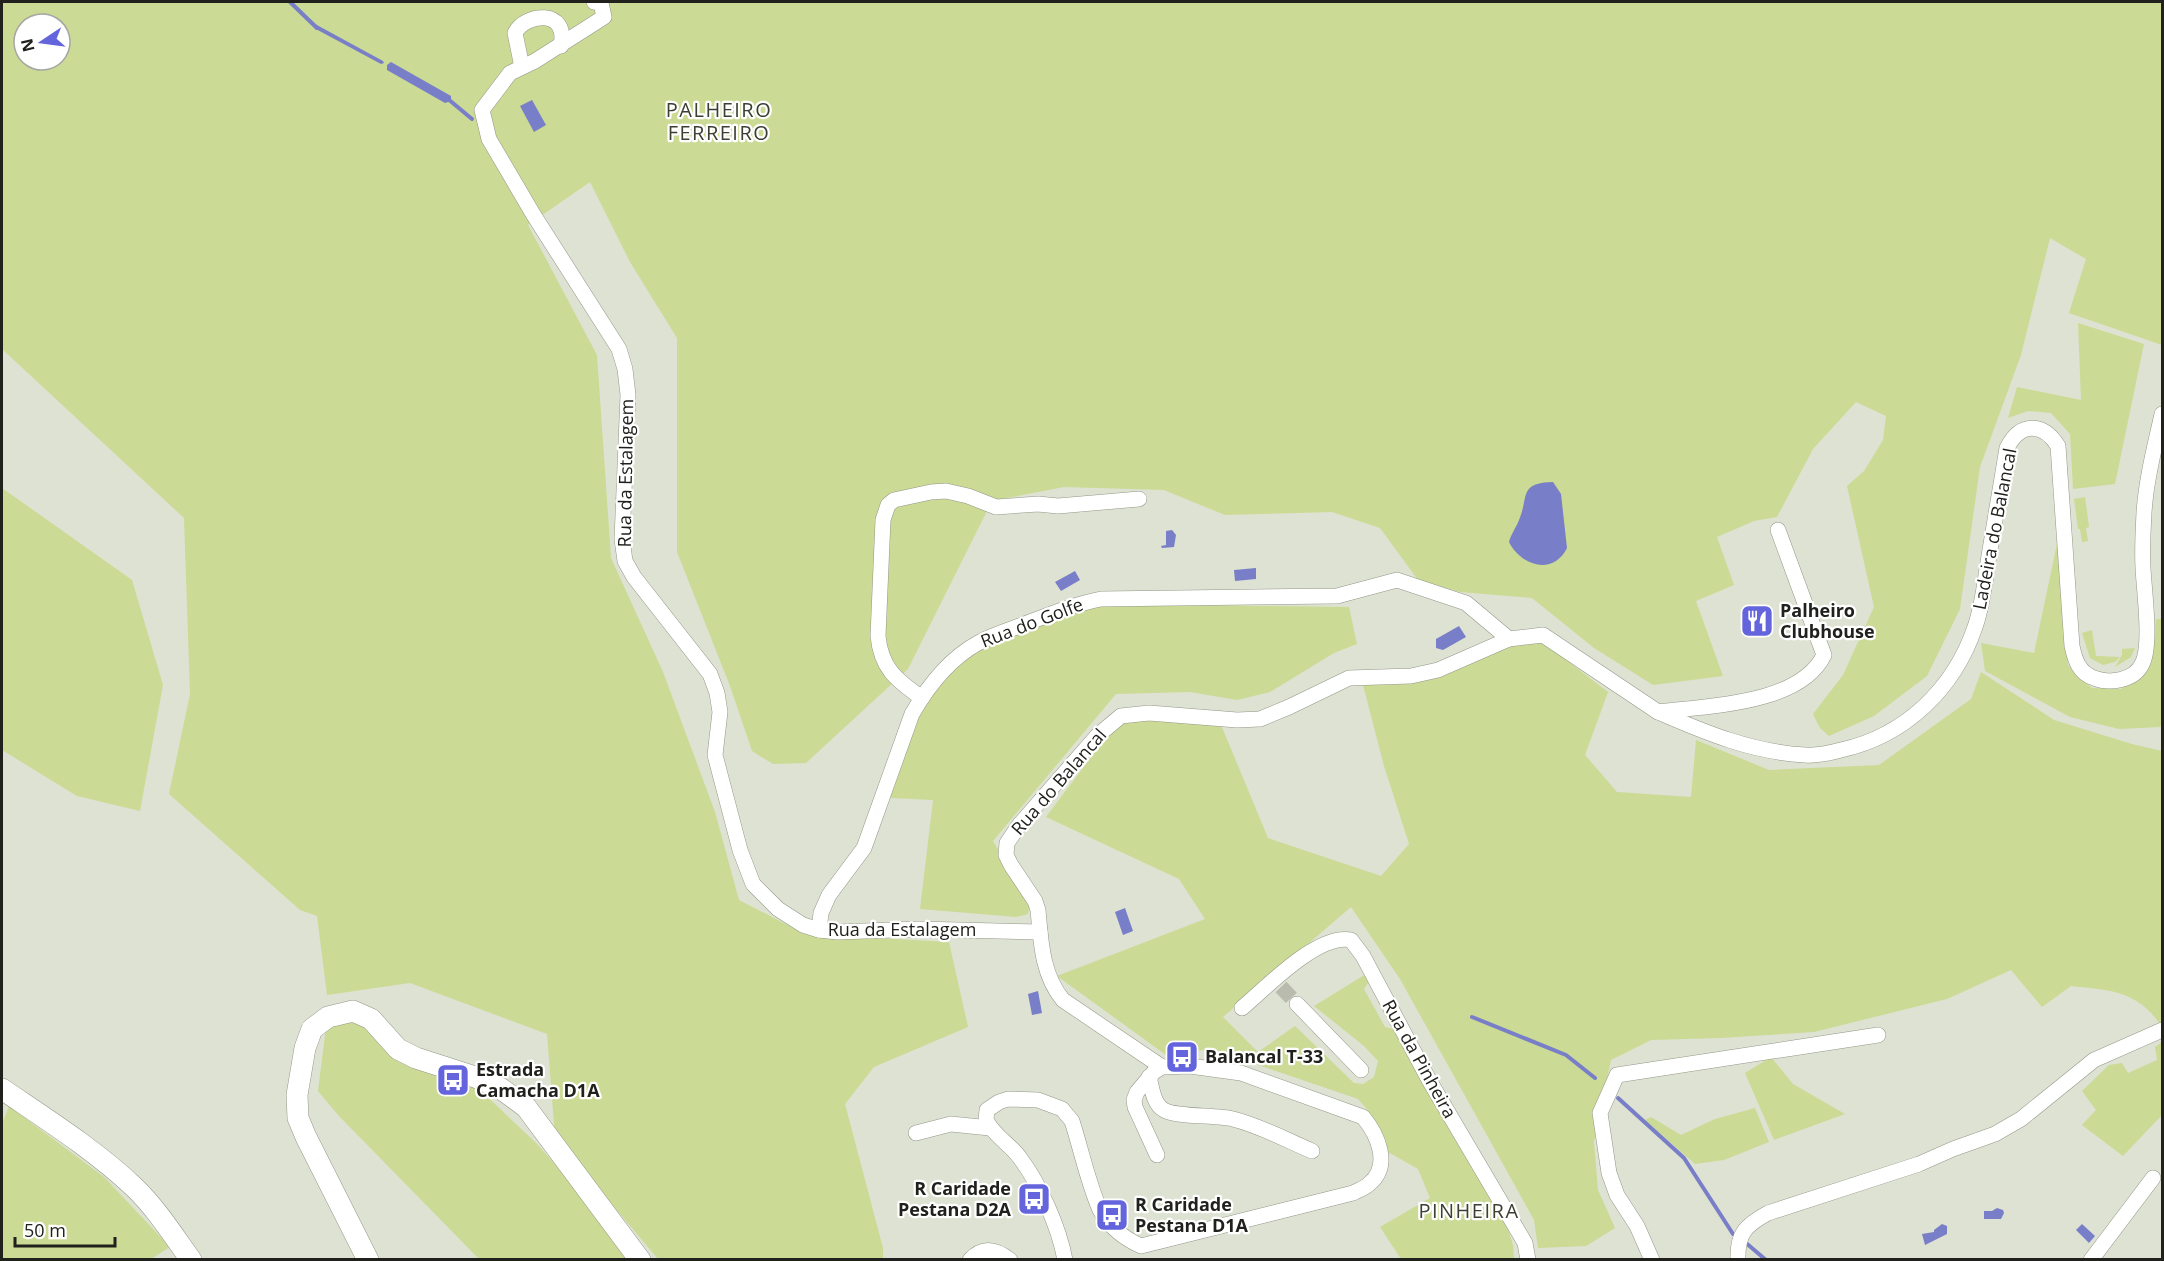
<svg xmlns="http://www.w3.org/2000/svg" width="2164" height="1261" viewBox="0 0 2164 1261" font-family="'Open Sans',sans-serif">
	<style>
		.green { fill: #cbda94; fill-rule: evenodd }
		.water { fill: #787ec7 }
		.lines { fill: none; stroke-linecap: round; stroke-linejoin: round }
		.stream { stroke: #787ec7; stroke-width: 4 }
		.street-tunnel { stroke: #b8bbae; stroke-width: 15; stroke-dasharray: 15 8; stroke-linecap: butt }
		.street-casing { stroke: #939788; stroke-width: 16 }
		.secondary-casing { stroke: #939788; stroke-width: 22 }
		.street { stroke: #fff; stroke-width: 15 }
		.secondary { stroke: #fff; stroke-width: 21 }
		.labels { text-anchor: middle; stroke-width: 4.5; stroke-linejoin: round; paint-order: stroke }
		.street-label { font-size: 18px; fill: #20211c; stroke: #fff }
		.poi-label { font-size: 18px; font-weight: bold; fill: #20211c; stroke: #fff; text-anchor: start }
		.neighbourhood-label { font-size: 20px; letter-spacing: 1.5px; fill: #3c3f32; stroke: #fff }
	</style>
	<rect width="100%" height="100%" fill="#dee2d2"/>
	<g class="green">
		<path d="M2 2H2162V345L2069 313 2086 259 2050 238 2021 355 1980 467 1960 609 1927 676 1874 716 1829 736 1820 728 1813 714 1843 675 1874 607 1847 486 1864 471 1883 440 1886 416 1856 402 1813 449 1777 517 1754 521 1717 537 1734 585 1696 601 1723 676 1653 685 1594 648 1532 598 1460 592 1418 580 1380 528 1332 512 1225 515 1164 490 1064 487 992 501 908 669 806 763 773 764 752 751 730 686 677 552V338L630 262 590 182 528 225 597 355 611 558 663 672 715 812 739 900 805 934 949 942 968 1027 874 1067 845 1104 883 1248V1259H658L555 1137 547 1034 410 983 327 995 317 916 300 910 169 794 190 694 184 518 2 349ZM24 24H60V60H24Z"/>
		<polygon points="2078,323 2144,344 2115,484 2073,489 2070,434 2051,413 2028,411 2008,418 2017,387 2081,400"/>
		<polygon points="2,488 132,580 163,685 140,811 77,796 2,750"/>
		<polygon points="2085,497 2089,527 2086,528 2088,541 2082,542 2080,529 2078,529 2074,499"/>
		<path d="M2058 539 2068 665 2092 688 2121 689C2152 664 2152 657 2156 619H2162V723L2160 727 2119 729 2070 717 1985 671 1981 643 2034 653Z"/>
		<polygon points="1097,604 1349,607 1357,644 1334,653 1270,692 1237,700 1190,692 1116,694 993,841 1030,903 1028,914 1016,917 920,909 933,800 890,798 924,703 971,652"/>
		<polygon points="2092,630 2096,656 2120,657 2115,662 2103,665 2090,658 2082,633"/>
		<path d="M1537 638 1608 692 1585 755 1617 792 1691 797 1696 740 1769 770 1879 765 1971 699 1981 672 2054 720 2132 744 2162 751V1022L2160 1024C2136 990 2109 990 2071 986L2042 1007 2011 970 1947 999 1814 1032 1721 1038 1651 1040 1611 1060 1594 1142 1598 1190 1615 1228 1586 1246 1538 1248 1534 1220 1400 979 1351 907 1223 1017 1258 1052 1295 1026 1354 1083 1363 1084 1374 1077 1378 1061 1364 1046 1314 1006 1366 974 1370 980 1364 989 1385 1027 1394 1029 1506 1223 1513 1245 1514 1259H1401L1380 1227 1430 1198 1418 1169 1388 1152C1383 1130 1373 1115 1358 1099L1211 1049 1166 1055 1057 976 1205 919 1179 879 1046 817 1122 716 1219 720 1268 838 1381 876 1409 844 1384 766 1363 685 1409 684 1432 679 1505 642Z"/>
		<polygon points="2135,648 2131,657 2115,667 2122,655 2122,649"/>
		<polygon points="345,1019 364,1025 477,1087 536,1143 639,1259 479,1259 338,1115 318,1091 326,1027"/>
		<polygon points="2162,1042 2162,1115 2123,1156 2082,1125 2096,1110 2082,1091 2109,1065 2122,1063 2128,1073 2157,1060 2155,1047"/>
		<polygon points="1771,1057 1793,1084 1845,1114 1774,1140 1745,1073"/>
		<polygon points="9,1106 104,1177 170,1247 151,1259 2,1260 2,1124"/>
		<polygon points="1755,1108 1769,1142 1724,1160 1695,1164 1645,1120 1651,1117 1681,1135 1715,1119"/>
	</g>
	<g class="water">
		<polygon points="315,24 383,61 384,63 381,64 314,28"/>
		<polygon points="391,62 451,96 451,101 445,103 387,70 387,65"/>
		<polygon points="532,100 546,125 534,132 520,106"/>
		<path d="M1553 482 1561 494 1567 548C1553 576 1521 566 1509 542 1511 534 1516 528 1519 520 1529 497 1518 483 1553 482Z"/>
		<polygon points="1172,530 1176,535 1174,547 1162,548 1161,546 1166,545 1166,531"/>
		<polygon points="1256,568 1256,579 1235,581 1234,570"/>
		<polygon points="1075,571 1080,580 1061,591 1055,582"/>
		<polygon points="1459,626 1466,637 1443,650 1436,648 1436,639"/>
		<polygon points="1125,908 1133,931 1123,935 1115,912"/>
		<polygon points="1038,991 1042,1013 1032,1015 1028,994"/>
		<polygon points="1997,1208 2003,1210 2004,1213 2001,1219 1984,1219 1984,1211 1992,1211"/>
		<polygon points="1942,1224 1947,1226 1947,1234 1925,1245 1922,1234 1934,1232 1934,1230"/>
		<polygon points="2082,1224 2095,1236 2089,1243 2076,1230"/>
	</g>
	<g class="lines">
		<g class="stream">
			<polyline points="290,2 317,28"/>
			<polyline points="448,99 472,119"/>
			<polyline points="1472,1017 1566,1055 1595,1078"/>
			<polyline points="1618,1098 1684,1158 1733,1234"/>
			<polyline points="1746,1243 1766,1260"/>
		</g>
		<polyline class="street-tunnel" points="1281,987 1297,1004"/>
		<g class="street-casing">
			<g id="street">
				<polyline points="594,2 601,3 604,17 535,61 510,73 482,110 489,139 533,214 619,349 625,369 628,395 622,539 625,561 634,577 710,674 717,693 720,712 715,755 740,850 753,884 778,909 803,925 819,930 838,932 919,929 1040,932"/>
				<path d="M522 67 515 33C525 13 569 8 561 46"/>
				<path d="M922 698C896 680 881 668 878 636L883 520 888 505 894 500 931 492 946 491 968 496 996 507 1038 504 1058 506 1139 499"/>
				<path d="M1658 712C1706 733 1752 752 1805 755 1817 756 1830 753 1841 750 1905 736 1954 689 1975 627 1983 605 1985 579 1989 556 1995 520 2001 484 2007 448 2020 422 2043 422 2058 446L2072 646C2075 660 2079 673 2094 678 2109 684 2134 681 2142 664 2152 646 2144 590 2143 568 2142 550 2143 531 2144 513 2146 480 2155 446 2162 414"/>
				<path d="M819 930 821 913 829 895 864 848 912 714C928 686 949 659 978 643 994 634 1013 629 1030 622 1053 613 1076 604 1101 599L1337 596 1397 580 1466 603 1509 639"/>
				<polyline points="1297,1004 1361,1070"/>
				<path d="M1242 1008C1267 987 1318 933 1351 940L1363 956 1429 1080 1525 1243 1528 1260"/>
				<path d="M1162 1067 1063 1000C1042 975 1041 942 1038 910L1035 901 1011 865 1006 855 1007 843 1020 824 1097 736 1121 716 1149 713 1237 720 1260 719 1289 707 1349 678 1411 676 1438 670 1509 639 1543 635 1658 712C1705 706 1800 705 1824 655L1778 530"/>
				<path d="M1149 1077C1152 1087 1153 1104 1164 1110 1175 1117 1217 1115 1233 1119 1261 1126 1286 1140 1312 1151"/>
				<polyline points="916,1133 951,1124 990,1128"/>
				<path d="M970 1260C983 1246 996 1249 1010 1260"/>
				<path d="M1065 1260C1059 1227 1040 1185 1020 1158 1010 1144 994 1136 986 1120L987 1110 999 1102 1008 1099 1038 1100 1062 1109 1072 1121C1081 1149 1088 1183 1100 1210 1108 1226 1125 1239 1141 1246L1353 1193C1358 1190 1366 1188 1370 1183 1391 1165 1378 1135 1363 1117L1241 1073 1190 1066 1162 1067 1154 1072 1137 1092 1134 1100 1135 1107 1157 1155"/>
				<polyline points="1652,1260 1637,1226 1617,1195 1609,1173 1600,1113 1617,1075 1878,1035"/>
				<path d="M1738 1260C1737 1233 1746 1225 1768 1213L1919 1164 1953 1149 1995 1134 2021 1119 2094 1060 2162 1030"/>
				<polyline points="2091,1260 2153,1178"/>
			</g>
		</g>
		<g class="secondary-casing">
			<g id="secondary">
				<path d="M2 1089C46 1119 95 1150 134 1187 156 1208 173 1235 191 1260"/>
				<polyline points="368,1260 306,1137 298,1118 297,1095 305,1048 312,1029 328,1017 353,1011 371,1019 398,1049 416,1058 475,1077 500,1088 526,1107 640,1260"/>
			</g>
		</g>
		<use href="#street" class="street"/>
		<use href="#secondary" class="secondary"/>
	</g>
	<defs>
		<g id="restaurant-square" transform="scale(1.725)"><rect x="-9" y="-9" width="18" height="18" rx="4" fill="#6464dd" stroke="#fff"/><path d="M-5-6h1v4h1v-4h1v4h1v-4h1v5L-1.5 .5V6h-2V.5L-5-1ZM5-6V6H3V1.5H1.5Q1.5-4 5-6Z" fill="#fff"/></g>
		<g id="bus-square" transform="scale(1.725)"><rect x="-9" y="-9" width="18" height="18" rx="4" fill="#6464dd" stroke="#fff"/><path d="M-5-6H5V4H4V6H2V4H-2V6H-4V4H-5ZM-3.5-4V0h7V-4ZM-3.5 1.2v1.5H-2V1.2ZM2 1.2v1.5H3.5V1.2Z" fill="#fff"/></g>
	</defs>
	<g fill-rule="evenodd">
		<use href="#restaurant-square" x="1757" y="621"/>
		<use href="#bus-square" x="1182" y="1057"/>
		<use href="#bus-square" x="453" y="1080"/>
		<use href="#bus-square" x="1034" y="1199"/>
		<use href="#bus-square" x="1112" y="1215"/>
	</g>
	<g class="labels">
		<g class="street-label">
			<text transform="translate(626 473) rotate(-89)" y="6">Rua da Estalagem</text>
			<text transform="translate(1995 529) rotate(-79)" y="6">Ladeira do Balancal</text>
			<text transform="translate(1032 623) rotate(-21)" y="6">Rua do Golfe</text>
			<text transform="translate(1059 782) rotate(-49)" y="6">Rua do Balancal</text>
			<text x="902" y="936">Rua da Estalagem</text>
			<text transform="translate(1419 1059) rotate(61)" y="6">Rua da Pinheira</text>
		</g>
		<g class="poi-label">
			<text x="1780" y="617">Palheiro<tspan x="1780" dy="21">Clubhouse</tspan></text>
			<text x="1205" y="1063">Balancal T-33</text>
			<text x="476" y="1076">Estrada<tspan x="476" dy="21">Camacha D1A</tspan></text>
			<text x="1011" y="1195" text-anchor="end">R Caridade<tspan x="1011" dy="21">Pestana D2A</tspan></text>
			<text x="1135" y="1211">R Caridade<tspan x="1135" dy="21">Pestana D1A</tspan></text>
		</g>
		<g class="neighbourhood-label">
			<text x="719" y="117">PALHEIRO<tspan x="719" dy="23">FERREIRO</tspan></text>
			<text x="1469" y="1218">PINHEIRA</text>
		</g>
	</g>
	<rect width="2164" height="1261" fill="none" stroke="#20211c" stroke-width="6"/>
	<g transform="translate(42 42) rotate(257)"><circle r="28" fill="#ffffff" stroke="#a6a6a4" stroke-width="1.5"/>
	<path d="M0-4.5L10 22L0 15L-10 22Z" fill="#6464dd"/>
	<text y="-9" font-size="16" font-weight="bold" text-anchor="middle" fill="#20211c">N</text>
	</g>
	<path d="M15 1237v9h100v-9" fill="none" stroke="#20211c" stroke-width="3"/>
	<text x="24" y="1237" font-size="18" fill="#20211c" stroke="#ffffff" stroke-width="4.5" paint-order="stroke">50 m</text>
</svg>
